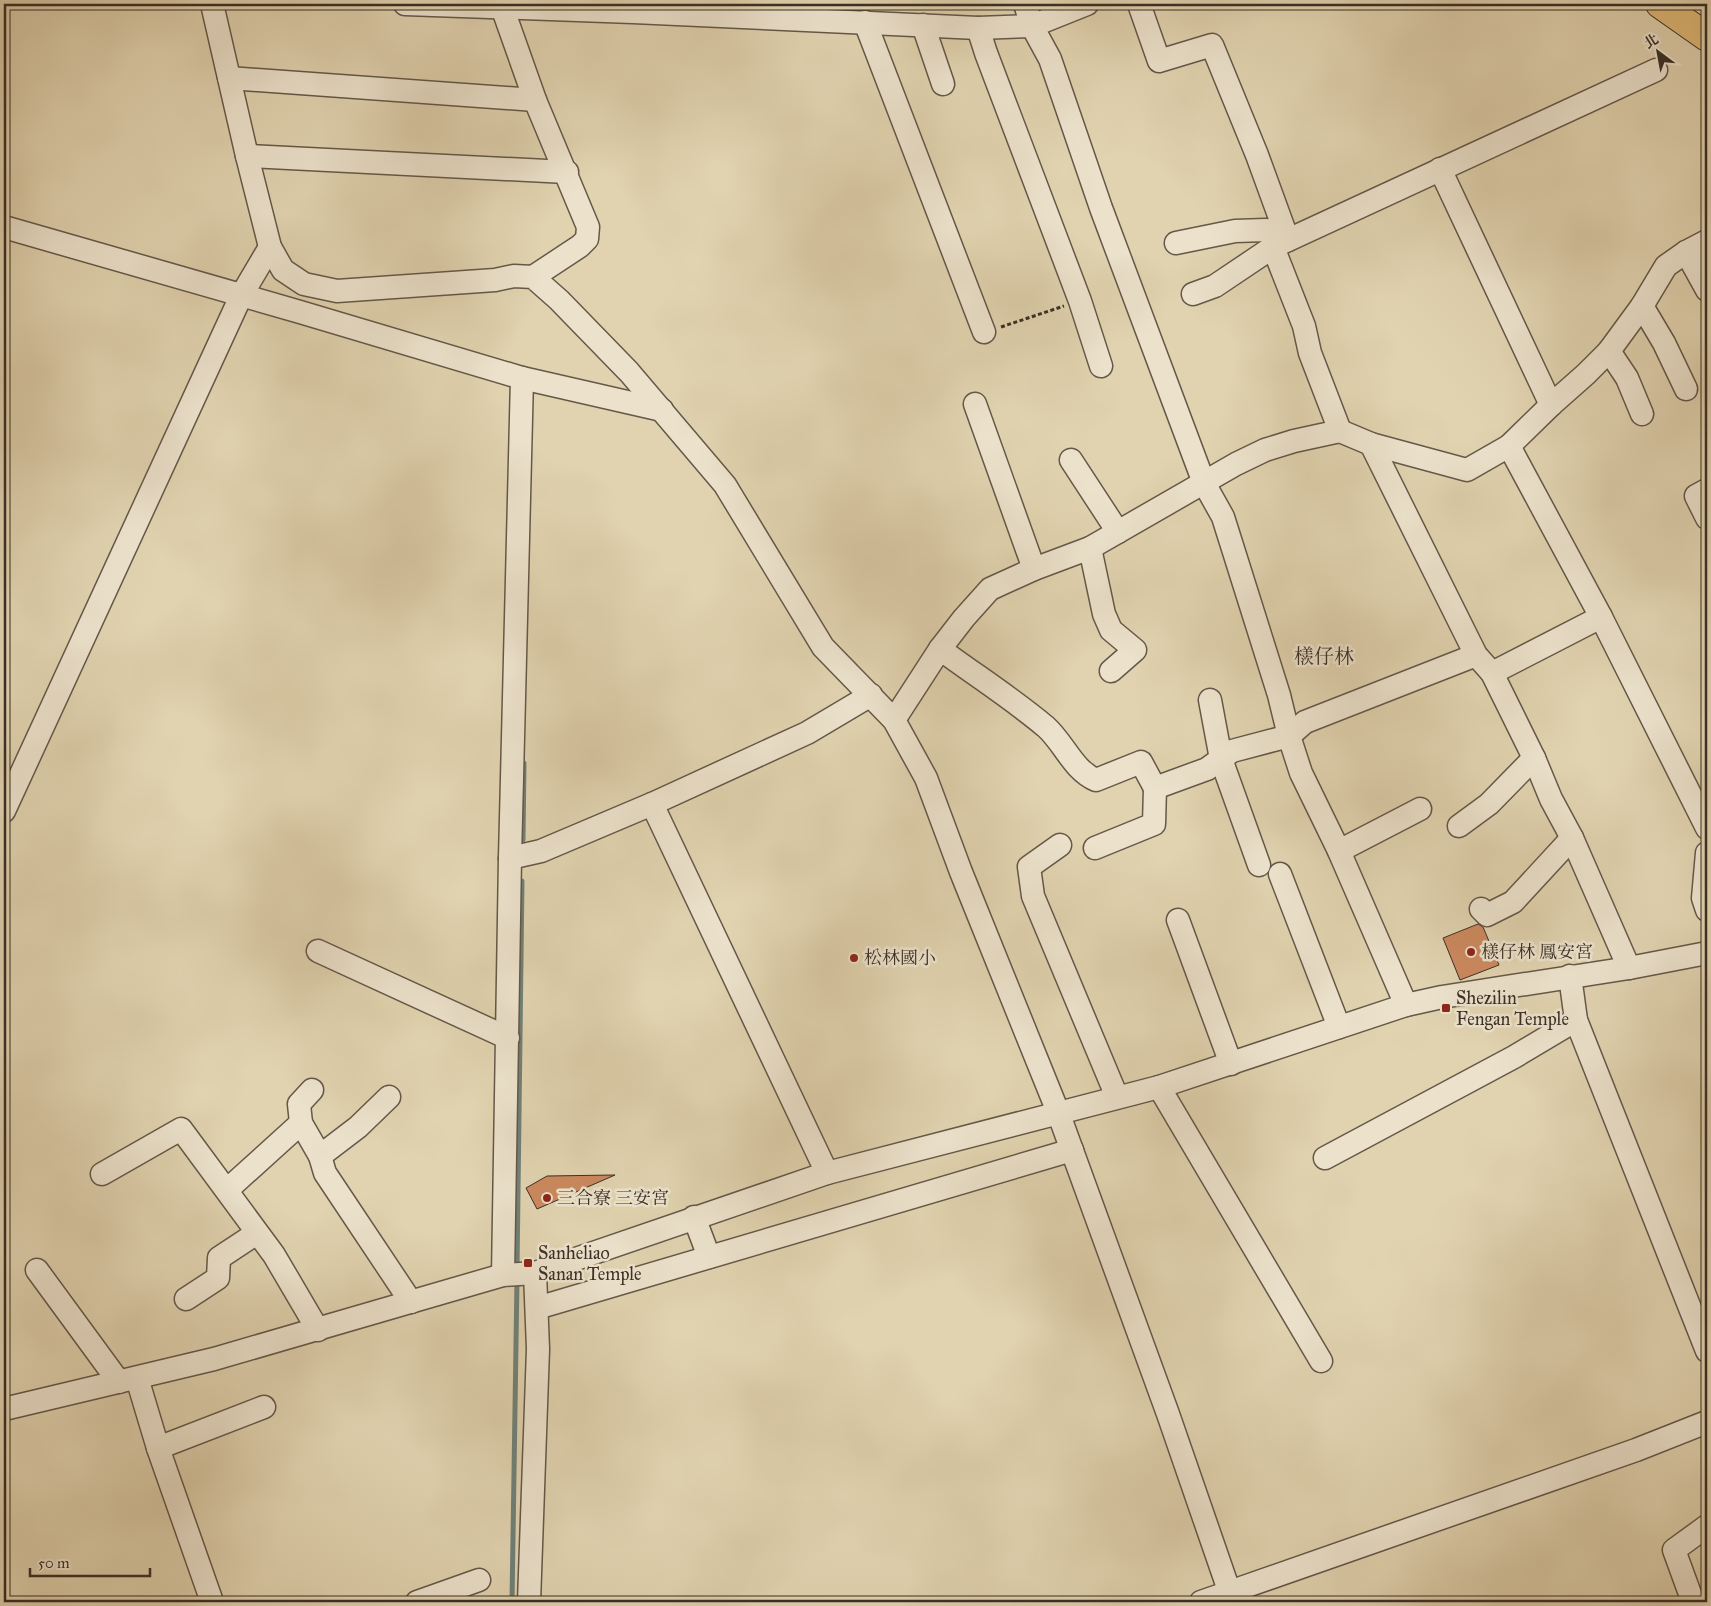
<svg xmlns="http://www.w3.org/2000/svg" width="1711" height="1606" viewBox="0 0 1711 1606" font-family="'IM FELL Great Primer','Noto Serif TC',serif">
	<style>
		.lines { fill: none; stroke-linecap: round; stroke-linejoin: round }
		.stream { stroke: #708179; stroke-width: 5 }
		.building { fill: #cc895e; stroke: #3a2f27 }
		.minor-casing { stroke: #645849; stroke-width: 25 }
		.highway-casing { stroke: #3a2f27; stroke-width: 30 }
		.path { stroke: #3a2f27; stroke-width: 3; stroke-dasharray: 4 2.5; stroke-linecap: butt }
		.minor { stroke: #ece2cc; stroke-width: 22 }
		.highway { stroke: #e0ba78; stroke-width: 28 }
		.poi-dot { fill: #8f2418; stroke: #ece2cc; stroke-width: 2 }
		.labels { text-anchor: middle; stroke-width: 5; stroke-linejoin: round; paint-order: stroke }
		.poi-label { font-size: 18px; fill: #3a2f27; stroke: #ece2cc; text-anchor: start }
		.quarter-label { font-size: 20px; fill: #3a2f27; stroke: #ece2cc }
	</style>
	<rect width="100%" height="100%" fill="#e1d3b0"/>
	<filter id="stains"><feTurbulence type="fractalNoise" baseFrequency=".004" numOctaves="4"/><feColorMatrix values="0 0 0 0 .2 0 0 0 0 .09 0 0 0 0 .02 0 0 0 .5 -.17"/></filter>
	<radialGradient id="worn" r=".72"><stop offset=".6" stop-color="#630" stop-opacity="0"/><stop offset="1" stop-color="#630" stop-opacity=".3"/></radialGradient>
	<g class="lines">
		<g class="stream">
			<polyline points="523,840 524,763"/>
			<polyline points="517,1269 522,881"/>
			<polyline points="512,1602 517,1280"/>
		</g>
	</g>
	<g class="building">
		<polygon points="1478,924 1483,927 1499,965 1460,980 1443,938"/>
		<polygon points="615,1175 537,1209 526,1188 547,1176"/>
	</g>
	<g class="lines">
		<g class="minor-casing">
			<g id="minor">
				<polyline points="212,4 247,156 270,247 283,270 304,284 337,291 495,280 514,276 533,277 559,300 629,372 725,485 823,647 894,720 926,778 961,872 1058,1112 1168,1414 1233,1602"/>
				<polyline points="405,4 633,12 978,28 1032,26 1087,4"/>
				<polyline points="501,4 535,100 588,227 587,239 580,246 533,277"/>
				<polyline points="1025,4 1032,26 1050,59 1101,208 1204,483 1223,517 1279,695 1289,736 1301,773 1339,851 1406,1005"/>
				<polyline points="1139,4 1159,61 1212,45 1257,155 1288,240 1266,230 1235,231 1176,243"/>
				<polyline points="865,22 984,332"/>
				<polyline points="923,25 943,84"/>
				<polyline points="978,28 986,53 1080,301 1101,366"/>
				<polyline points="229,78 535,100"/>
				<polyline points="247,156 567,172"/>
				<polyline points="1440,169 1551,405"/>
				<polyline points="4,227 300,312 522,378 662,410"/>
				<polyline points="1686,252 1707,290"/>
				<polyline points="1193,294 1215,286 1273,247"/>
				<polyline points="1642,306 1664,343 1686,389"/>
				<polyline points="1609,351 1627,378 1642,414"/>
				<polyline points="975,404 1034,569"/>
				<polyline points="1340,431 1310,353 1304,326 1273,247 1656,70"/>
				<polyline points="1371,444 1476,655 1492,673 1534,758 1551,799 1572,838 1629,968"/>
				<polyline points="1509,446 1601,617 1707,828"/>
				<polyline points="1071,460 1118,532"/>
				<polyline points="1707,490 1696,496 1707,518"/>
				<polyline points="1090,548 1104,614 1111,630 1135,650 1111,671"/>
				<path d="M940 649C975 675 1013 699 1046 727 1064 743 1073 770 1096 780L1141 762 1155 788 1207 769 1232 751 1289 736 1305 722 1476 655"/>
				<polyline points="1492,673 1601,617"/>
				<polyline points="1210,700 1221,759 1259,865"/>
				<polyline points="894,720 940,649 964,618 990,589 1034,569 1090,548 1236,464 1265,450 1294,441 1340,431 1371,444 1467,470 1509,446 1551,405 1586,374 1609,351 1642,306 1666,266 1686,252 1707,241"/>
				<polyline points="652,804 827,1173"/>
				<polyline points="4,811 241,296 270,247"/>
				<polyline points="1459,826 1489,804 1534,758"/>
				<polyline points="1060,845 1029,867 1033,896 1117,1097"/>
				<polyline points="1095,848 1154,824 1155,788"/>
				<polyline points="1339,851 1420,809"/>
				<polyline points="1707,853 1703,898 1707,910"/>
				<polyline points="510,858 541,851 652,804 807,733 871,695"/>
				<polyline points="1280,874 1339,1027"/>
				<polyline points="1481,909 1487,915 1513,902 1572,838"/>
				<polyline points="1178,920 1231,1064"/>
				<polyline points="318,951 508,1038"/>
				<polyline points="1570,976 1576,1020 1707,1351"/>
				<polyline points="1159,1087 1321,1361"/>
				<polyline points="312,1090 299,1104 301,1123 320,1156 325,1173 411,1302"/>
				<polyline points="320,1156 358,1127 389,1097"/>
				<polyline points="1325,1158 1514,1057 1576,1020"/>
				<polyline points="102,1174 181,1129 274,1255 318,1330"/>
				<polyline points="227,1190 301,1123"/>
				<polyline points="694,1217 709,1257"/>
				<polyline points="37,1270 119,1382"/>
				<polyline points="503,1275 510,858 522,378"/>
				<polyline points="186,1299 218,1278 219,1258 257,1233"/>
				<polyline points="537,1308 1072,1150"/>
				<polyline points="137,1378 158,1448 212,1602"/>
				<polyline points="4,1409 214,1359 503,1275 535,1273 827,1173 1159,1087 1406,1005 1442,997 1629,968 1707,953"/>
				<polyline points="158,1448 264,1407"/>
				<polyline points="417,1602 479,1580"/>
				<polyline points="529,1602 538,1349 535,1273"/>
				<polyline points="1201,1602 1636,1450 1707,1422"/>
				<polyline points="1693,1602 1674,1550 1707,1526"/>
			</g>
		</g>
		<g class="highway-casing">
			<polyline id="highway" points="1660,4 1707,37"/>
		</g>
		<polyline class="path" points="1001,327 1064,306"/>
		<use href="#minor" class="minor"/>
		<use href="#highway" class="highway"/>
	</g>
	<g class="poi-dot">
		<circle cx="1471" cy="952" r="5"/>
		<circle cx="854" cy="958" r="5"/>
		<rect x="1441" y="1003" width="10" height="10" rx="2.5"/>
		<circle cx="547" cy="1198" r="5"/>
		<rect x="523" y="1258" width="10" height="10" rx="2.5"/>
	</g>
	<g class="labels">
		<g class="poi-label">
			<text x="1481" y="958">檨仔林 鳳安宮</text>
			<text x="864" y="964">松林國小</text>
			<text x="1456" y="1004">Shezilin<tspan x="1456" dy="21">Fengan Temple</tspan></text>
			<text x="557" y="1204">三合寮 三安宮</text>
			<text x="538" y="1259">Sanheliao<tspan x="538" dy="21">Sanan Temple</tspan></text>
		</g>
		<g class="quarter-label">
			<text x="1324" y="663">檨仔林</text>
		</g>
	</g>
	<rect width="1711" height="1606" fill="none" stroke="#e1d3b0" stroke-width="20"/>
	<rect x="5" y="5" width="1701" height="1596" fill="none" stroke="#3a2f27" stroke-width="2.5"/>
	<rect x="10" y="10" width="1691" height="1586" fill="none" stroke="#3a2f27"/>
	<g transform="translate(1658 52) rotate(328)" stroke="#ece2cc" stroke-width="4" paint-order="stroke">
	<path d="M0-4L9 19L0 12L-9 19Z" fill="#3a2f27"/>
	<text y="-8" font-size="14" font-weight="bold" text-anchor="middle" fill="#3a2f27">北</text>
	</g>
	<path d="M30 1568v8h120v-8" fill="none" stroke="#3a2f27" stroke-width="2.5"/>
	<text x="38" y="1568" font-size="15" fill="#3a2f27" stroke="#ece2cc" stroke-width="4" paint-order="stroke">50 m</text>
	<rect width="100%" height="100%" filter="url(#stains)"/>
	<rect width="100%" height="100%" fill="url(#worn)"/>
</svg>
